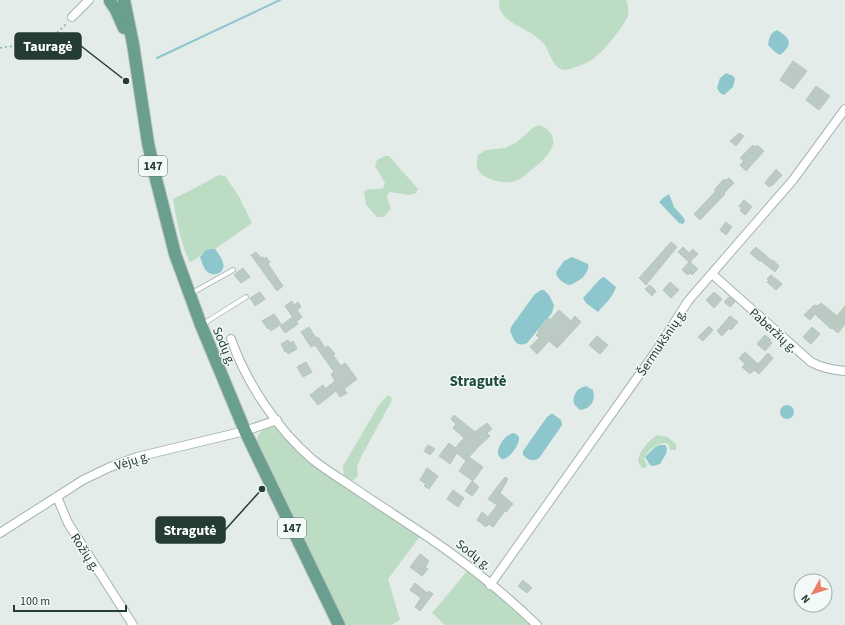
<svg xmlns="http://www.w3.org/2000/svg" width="845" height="625" viewBox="0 0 845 625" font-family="'Source Sans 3',sans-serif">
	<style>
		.green { fill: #bddcc4 }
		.water { fill: #8ec6cd }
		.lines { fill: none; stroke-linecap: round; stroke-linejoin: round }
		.stream { stroke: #8ec6cd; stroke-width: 2 }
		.building { fill: #bbcac3; stroke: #b6c5be }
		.service-casing { stroke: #a6b4af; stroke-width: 5.5 }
		.minor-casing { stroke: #a6b4af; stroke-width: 10 }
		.primary-casing { stroke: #c2c8c6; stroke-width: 14 }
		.path { stroke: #85ae9f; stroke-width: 1.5; stroke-dasharray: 2 3; stroke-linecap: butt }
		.service { stroke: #fff; stroke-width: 4 }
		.minor { stroke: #fff; stroke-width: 8 }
		.primary { stroke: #6a9f8f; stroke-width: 12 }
		.labels { text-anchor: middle; stroke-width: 3; stroke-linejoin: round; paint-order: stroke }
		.shield { fill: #f3f9f6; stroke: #62756f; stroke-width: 1 }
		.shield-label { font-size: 12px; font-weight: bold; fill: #243c35 }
		.street-label { font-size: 13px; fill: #243c35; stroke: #f3f9f6 }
		.quarter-label { font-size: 15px; font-weight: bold; fill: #214d41; stroke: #f3f9f6 }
		.leader { fill: none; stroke: #243c35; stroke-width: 1.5 }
		.callout-dot { fill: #243c35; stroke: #f3f9f6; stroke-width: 1.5 }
		.callout { fill: #243c35; stroke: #243c35; stroke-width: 1.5 }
		.callout-label { font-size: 14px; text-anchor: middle; font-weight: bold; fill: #fff }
	</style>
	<rect width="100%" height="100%" fill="#e3ece8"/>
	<g class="green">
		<path d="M500 0H626C628 6 630 12 627 18 624 24 619 30 615 36 602 52 594 62 573 68 570 69 567 70 564 70 554 68 550 55 546 47 544 43 539 39 535 36 524 27 494 19 500 0Z"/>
		<path d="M540 125C567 139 547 158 530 171 526 174 522 178 518 180 507 185 485 181 478 170 476 165 477 160 478 155L486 150 505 148 517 142 534 127Z"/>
		<path d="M385 156H389L418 189 416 193 410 195 389 192 387 197 391 209 384 217H377L366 205 364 191C369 188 377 190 383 188L385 183 375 166 377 160Z"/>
		<path d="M219 175 225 176 238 195 252 223 215 249C204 248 201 258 190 262 180 242 177 221 173 199L197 187Z"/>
		<polygon points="388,395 392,398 391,402 361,457 357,467 358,476 352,481 344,476 343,466 379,405"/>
		<path d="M271 426 279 430 304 456 421 535 388 579 400 620 391 625H346L258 447C256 434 260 431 271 426Z"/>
		<path d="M657 435 667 437 676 444V450H670L669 445 666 443C656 444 648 449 644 459L647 465 645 468 641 467 638 461C641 448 647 443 657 435Z"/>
		<polygon points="468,570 507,602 532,625 445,625 432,613"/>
	</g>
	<g class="water">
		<path d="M777 30C790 38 794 44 780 55L775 52 768 45C769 38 770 33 777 30Z"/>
		<polygon points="726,73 733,76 735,79 733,87 724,95 720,93 717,88 720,78"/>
		<polygon points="669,194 674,207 683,217 685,221 683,224 679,223 659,202 663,198"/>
		<path d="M210 249H215C218 253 222 258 223 263 226 271 216 277 209 273 204 270 202 263 200 257L206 250Z"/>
		<path d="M572 257 588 264C590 274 578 282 570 285 564 284 556 278 556 272L564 261Z"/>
		<path d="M604 277 616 287C613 297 604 305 598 312L586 303 583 298 601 278Z"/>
		<path d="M541 290H544L549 295 554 305 552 313 527 343C516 348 514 340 510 331L511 327 534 295Z"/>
		<path d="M586 386 593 390C596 400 591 409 580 410L574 404C572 395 577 388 586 386Z"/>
		<circle cx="787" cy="412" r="7"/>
		<path d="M551 414H553L561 420 562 425 540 457C534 462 529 461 523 455V451L547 417Z"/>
		<path d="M513 433 516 434C517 435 520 437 519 439 519 446 508 460 502 459L498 455C497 446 505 435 513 433Z"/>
		<polygon points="660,445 665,445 667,448 666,454 660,464 653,466 650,465 645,457 655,447"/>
	</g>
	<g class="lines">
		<polyline class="stream" points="157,58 280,0"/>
	</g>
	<g class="building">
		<polygon points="793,61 807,71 793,89 780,80"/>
		<polygon points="816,86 830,96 819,110 806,100"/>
		<polygon points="739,133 744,136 736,146 730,141"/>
		<polygon points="753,145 755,147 757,145 764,151 746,171 740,165 744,161 740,158"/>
		<polygon points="776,169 782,175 772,186 771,185 769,187 765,183"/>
		<polygon points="729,178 734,183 724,193 725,194 700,220 694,214 716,191 714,190 724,179 726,180"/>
		<polygon points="744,200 752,207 745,215 740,210 742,208 739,206"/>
		<polygon points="726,222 732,227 726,235 720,230"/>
		<polygon points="671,242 677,247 646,285 639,278"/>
		<polygon points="683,247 689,253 693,249 698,254 690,262 698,269 692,275 690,273 688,275 682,270 689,262 678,252"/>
		<polygon points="756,247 772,261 773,260 779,266 775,272 760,260 759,261 750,253"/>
		<polygon points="256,252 261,258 263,257 264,259 266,257 270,262 268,264 283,286 277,291 251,255"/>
		<polygon points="243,268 250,277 241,283 234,275"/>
		<polygon points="771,275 782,284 776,290 767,282 769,281 767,279"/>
		<polygon points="670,282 679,290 671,298 663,290"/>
		<polygon points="650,285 656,291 652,296 645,289"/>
		<polygon points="260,292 265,299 255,306 250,298"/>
		<polygon points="714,292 722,299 714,308 706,300"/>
		<polygon points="729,297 735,302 730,307 724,302"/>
		<polygon points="292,301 294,305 298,302 301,307 297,310 302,317 296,322 285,306"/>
		<polygon points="821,303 837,316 845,306 845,324 838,333 832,328 831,329 815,314 810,320 804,315 814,305 818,306"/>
		<polygon points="559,310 571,321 575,316 581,322 557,348 549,341 537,354 530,347 539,338 536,335 539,332 538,331 549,318 550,320"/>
		<polygon points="274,314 281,324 271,331 270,328 268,329 262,321"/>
		<polygon points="730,316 738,322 731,330 729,328 722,336 717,331"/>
		<polygon points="293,317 298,324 285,333 280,326"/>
		<polygon points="709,326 713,330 703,341 698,337"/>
		<polygon points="309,327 316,338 318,337 325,348 328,346 330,348 335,354 333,355 341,366 345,363 357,379 344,389 347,393 340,397 336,391 318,405 310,395 323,385 325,389 335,381 331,374 334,372 315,345 311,347 301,332"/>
		<polygon points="812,327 820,334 811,344 803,337"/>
		<polygon points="765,335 771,340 770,341 772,343 765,351 757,344"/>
		<polygon points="597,336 608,345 600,354 589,345"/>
		<polygon points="288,340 290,343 293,341 297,349 288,354 286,351 285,352 281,344"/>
		<polygon points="745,352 758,364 768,353 773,358 759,374 754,370 750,374 742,367 745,364 739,358"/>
		<polygon points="306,362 312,372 303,377 297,367"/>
		<polygon points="454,415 475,432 487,423 492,429 487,433 490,436 479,446 469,457 483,467 473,481 459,471 468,458 466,461 457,453 450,464 439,456 449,443 455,448 464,438 453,428 456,424 451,419"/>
		<polygon points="428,445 435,449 430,455 424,451"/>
		<polygon points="427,468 438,476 429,489 424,486 426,484 420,480"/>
		<polygon points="505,477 508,479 500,493 513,504 506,512 505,511 493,527 489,524 486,527 477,520 482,512 488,517 497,505 488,499"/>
		<polygon points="472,481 479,487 472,496 465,491"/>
		<polygon points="453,490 464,498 458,507 447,499"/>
		<polygon points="420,554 429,561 425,567 428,569 422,576 410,567"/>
		<polygon points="523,580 532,588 527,593 518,586"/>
		<polygon points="415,583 427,593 429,591 433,594 420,611 415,607 421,598 410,590"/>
	</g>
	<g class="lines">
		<g class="service-casing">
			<g id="service">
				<polyline points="192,293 233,270"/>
				<polyline points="203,324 246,297"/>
			</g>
		</g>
		<g class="minor-casing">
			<g id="minor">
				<polyline points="72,17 89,0"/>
				<path d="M712 274 811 362C822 368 833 370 845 371"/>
				<path d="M231 339C246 382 277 429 312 459 327 471 344 481 360 492 383 507 405 522 428 537 466 563 504 593 537 625"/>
				<polyline points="57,497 68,523 133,625"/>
				<polyline points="0,533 83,480 110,467 137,457 245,431 277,420"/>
				<polyline points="490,585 659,347 688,301 793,180 845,109"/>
			</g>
		</g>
		<g class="primary-casing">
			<g id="primary">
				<polyline points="124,0 133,44 148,143 155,175 175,254 201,325 245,431 339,625"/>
				<polyline points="110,1 116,10 124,28"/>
			</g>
		</g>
		<path class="path" d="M0 48C13 45 37 45 47 40 55 35 61 29 67 23"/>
		<use href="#service" class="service"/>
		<use href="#minor" class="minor"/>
		<use href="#primary" class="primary"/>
	</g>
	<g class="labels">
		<g class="shield">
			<rect x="139" y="156" width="28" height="20" rx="3"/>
			<rect x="278" y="518" width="28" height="20" rx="3"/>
		</g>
		<g class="shield-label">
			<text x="153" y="170">147</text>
			<text x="292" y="532">147</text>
		</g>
		<g class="street-label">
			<text transform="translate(774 330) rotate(42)" y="5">Paberžių g.</text>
			<text transform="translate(661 342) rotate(-56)" y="5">Šermukšnių g.</text>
			<text transform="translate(225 346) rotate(67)" y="5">Sodų g.</text>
			<text transform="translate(132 460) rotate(-18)" y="5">Vėjų g.</text>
			<text transform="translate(86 552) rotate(57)" y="5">Rožių g.</text>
			<text transform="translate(474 554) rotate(38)" y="5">Sodų g.</text>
		</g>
		<g class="quarter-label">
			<text x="478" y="386">Stragutė</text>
		</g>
	</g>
	<path class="leader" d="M126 81L81 46M262 489L225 530"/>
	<g class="callout-dot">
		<circle cx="126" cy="81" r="4"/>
		<circle cx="262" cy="489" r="4"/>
	</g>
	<g class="callout">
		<rect x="15" y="33" width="66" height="26" rx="4"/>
		<rect x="156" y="517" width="69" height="26" rx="4"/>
	</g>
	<g class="callout-label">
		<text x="48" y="51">Tauragė</text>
		<text x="190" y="535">Stragutė</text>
	</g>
	<g transform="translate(813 593) rotate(231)"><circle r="19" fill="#f3f9f6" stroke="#a0ada9"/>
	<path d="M0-3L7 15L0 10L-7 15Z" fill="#e97f64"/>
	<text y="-6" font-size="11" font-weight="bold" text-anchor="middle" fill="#243c35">N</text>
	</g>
	<path d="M14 605v6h112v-6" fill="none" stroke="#243c35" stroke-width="2"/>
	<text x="20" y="605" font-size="12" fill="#243c35" stroke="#f3f9f6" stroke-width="3" paint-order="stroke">100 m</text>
</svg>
